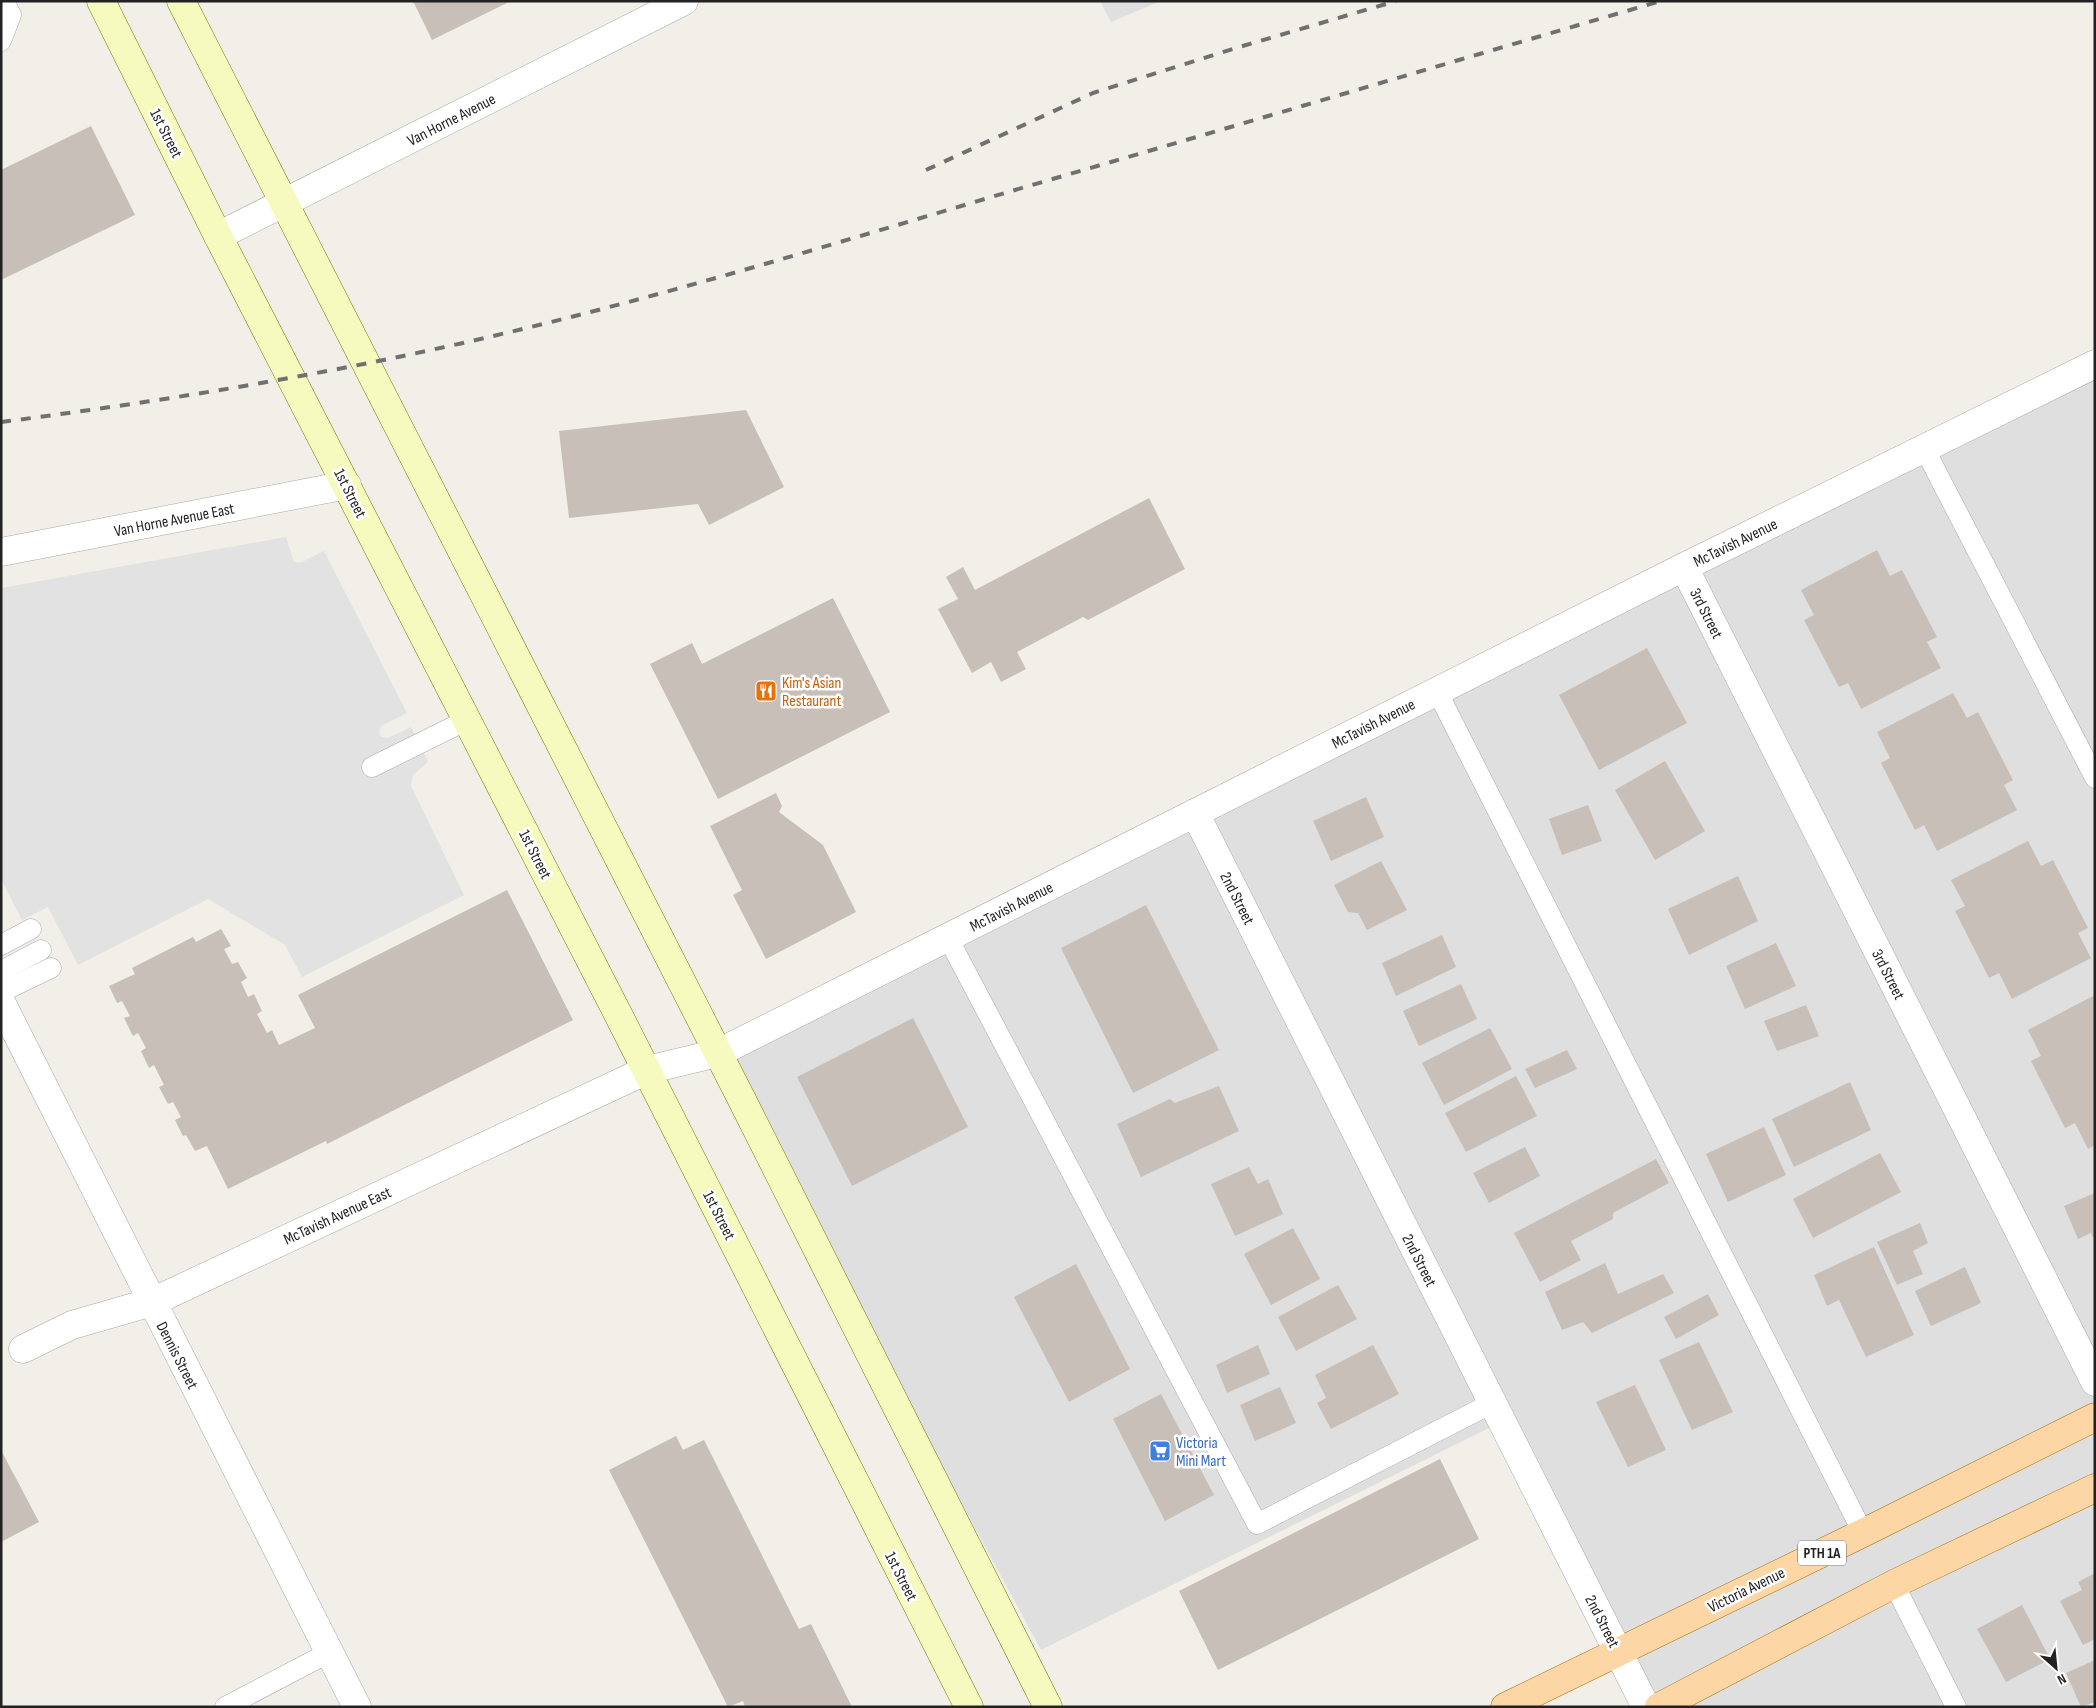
<svg xmlns="http://www.w3.org/2000/svg" width="2096" height="1708" viewBox="0 0 2096 1708" font-family="'Sofia Sans Condensed',sans-serif">
	<style>
		.residential { fill: #e0dfdf }
		.parking { fill: #e2e2e2 }
		.building { fill: #c7bfb8 }
		.lines { fill: none; stroke-linecap: round; stroke-linejoin: round }
		.service-casing { stroke: #a9a9a9; stroke-width: 21 }
		.minor-casing { stroke: #a9a9a9; stroke-width: 29 }
		.secondary-casing { stroke: #707d05; stroke-width: 29 }
		.primary-casing { stroke: #a06b00; stroke-width: 29 }
		.service { stroke: #fff; stroke-width: 20 }
		.minor { stroke: #fff; stroke-width: 28 }
		.secondary { stroke: #f7fabf; stroke-width: 28 }
		.primary { stroke: #fcd6a4; stroke-width: 28 }
		.rail { stroke: #707070; stroke-width: 4; stroke-dasharray: 10 10; stroke-linecap: butt }
		.labels { text-anchor: middle; stroke-width: 5; stroke-linejoin: round; paint-order: stroke }
		.shield { fill: #fff; stroke: #646464; stroke-width: 1 }
		.shield-label { font-size: 15px; font-weight: bold; fill: #222 }
		.street-label { font-size: 16px; fill: #222; stroke: #fff }
		.food-label { font-size: 16px; fill: #c56008; stroke: #fff; text-anchor: start }
		.shop-label { font-size: 16px; fill: #366cbe; stroke: #fff; text-anchor: start }
	</style>
	<rect width="100%" height="100%" fill="#f2efe9"/>
	<g class="residential">
		<polygon points="1100,1 1161,1 1111,22"/>
		<polygon points="2095,365 2095,1707 1634,1707 1491,1427 1041,1650 718,1053"/>
	</g>
	<polygon class="parking" points="286,537 294,562 302,562 324,551 407,713 381,726 379,733 381,737 388,738 411,727 428,762 413,775 411,786 464,895 302,977 285,945 208,899 78,965 48,907 22,920 1,879 1,588"/>
	<g class="building">
		<polygon points="413,1 511,1 432,40"/>
		<polygon points="91,126 135,215 1,280 1,170"/>
		<polygon points="746,410 784,487 709,525 698,504 569,518 559,431"/>
		<polygon points="1149,498 1185,569 1088,620 1083,617 1017,652 1026,669 1001,682 991,662 972,673 938,609 958,599 946,577 963,567 975,590"/>
		<polygon points="1877,550 1890,576 1902,570 1937,637 1927,642 1941,668 1861,709 1848,683 1839,687 1804,620 1814,615 1801,590"/>
		<polygon points="833,598 890,712 718,799 650,664 692,643 702,664"/>
		<polygon points="1647,648 1687,723 1599,770 1559,695"/>
		<polygon points="1953,693 1967,718 1978,712 2013,780 2004,785 2017,810 1937,851 1924,825 1915,830 1881,763 1890,758 1877,732"/>
		<polygon points="1665,761 1705,831 1655,860 1615,790"/>
		<polygon points="776,793 782,806 779,812 823,845 856,912 766,959 733,895 742,890 710,826"/>
		<polygon points="1366,797 1384,837 1331,861 1313,821"/>
		<polygon points="1588,805 1602,841 1562,855 1549,819"/>
		<polygon points="2028,841 2041,866 2053,860 2088,928 2078,933 2091,958 2012,999 1999,973 1989,978 1955,911 1965,906 1951,880"/>
		<polygon points="1381,861 1407,910 1367,930 1358,913 1348,912 1334,885"/>
		<polygon points="1738,876 1758,921 1689,955 1668,909"/>
		<polygon points="507,890 573,1020 327,1144 326,1141 228,1189 207,1146 195,1151 186,1135 183,1136 175,1120 181,1117 173,1102 168,1104 159,1087 164,1085 154,1065 149,1068 141,1051 146,1048 138,1033 133,1036 124,1018 130,1016 122,1001 117,1003 109,986 135,974 132,968 193,937 196,942 221,929 231,946 224,949 232,964 238,962 247,978 241,982 248,997 254,994 262,1011 257,1014 267,1033 272,1030 279,1045 315,1028 298,995"/>
		<polygon points="1146,905 1219,1050 1133,1093 1061,948"/>
		<polygon points="1442,935 1456,967 1396,996 1382,963"/>
		<polygon points="1776,943 1796,986 1745,1009 1726,966"/>
		<polygon points="1461,984 1477,1019 1419,1046 1403,1011"/>
		<polygon points="2095,995 2095,1145 2088,1149 2075,1123 2065,1128 2031,1061 2041,1056 2028,1030"/>
		<polygon points="1806,1005 1819,1036 1777,1051 1764,1021"/>
		<polygon points="913,1018 968,1127 852,1186 797,1077"/>
		<polygon points="1490,1028 1512,1069 1444,1105 1422,1063"/>
		<polygon points="1567,1050 1577,1069 1535,1088 1525,1069"/>
		<polygon points="1516,1076 1537,1116 1466,1152 1445,1113"/>
		<polygon points="1850,1082 1871,1130 1794,1167 1772,1119"/>
		<polygon points="1219,1086 1239,1131 1141,1177 1117,1124 1170,1099 1175,1103"/>
		<polygon points="1764,1127 1786,1175 1728,1202 1706,1154"/>
		<polygon points="1525,1147 1540,1176 1489,1203 1473,1173"/>
		<polygon points="1880,1153 1901,1192 1813,1238 1793,1199"/>
		<polygon points="1656,1159 1669,1183 1613,1213 1613,1219 1571,1241 1581,1260 1540,1282 1514,1233"/>
		<polygon points="1249,1167 1258,1184 1268,1179 1283,1214 1235,1236 1211,1184"/>
		<polygon points="2095,1193 2095,1242 2091,1233 2078,1239 2064,1206"/>
		<polygon points="1920,1223 1928,1243 1913,1251 1923,1274 1897,1285 1877,1242"/>
		<polygon points="1293,1228 1320,1279 1271,1305 1244,1254"/>
		<polygon points="1874,1247 1914,1335 1866,1357 1839,1300 1827,1306 1814,1275"/>
		<polygon points="1605,1263 1618,1294 1663,1274 1674,1293 1592,1333 1583,1322 1562,1330 1545,1292"/>
		<polygon points="1076,1264 1130,1369 1069,1402 1014,1297"/>
		<polygon points="1965,1267 1981,1303 1931,1326 1915,1291"/>
		<polygon points="1338,1285 1357,1319 1296,1351 1278,1317"/>
		<polygon points="1708,1294 1719,1315 1676,1339 1664,1317"/>
		<polygon points="1699,1342 1733,1412 1692,1430 1659,1360"/>
		<polygon points="1258,1345 1270,1374 1227,1393 1216,1365"/>
		<polygon points="1373,1345 1399,1394 1331,1429 1317,1403 1326,1398 1315,1375"/>
		<polygon points="1635,1385 1666,1450 1628,1467 1596,1402"/>
		<polygon points="1280,1387 1296,1423 1255,1441 1240,1405"/>
		<polygon points="1161,1394 1214,1495 1165,1521 1113,1419"/>
		<polygon points="676,1436 683,1450 704,1440 799,1629 811,1624 852,1707 745,1707 743,1701 728,1707 609,1470"/>
		<polygon points="1,1450 39,1522 1,1542"/>
		<polygon points="1440,1459 1479,1539 1218,1670 1179,1591"/>
		<polygon points="2095,1573 2095,1639 2083,1645 2060,1601 2082,1590 2078,1582"/>
		<polygon points="2022,1605 2050,1659 2006,1682 1977,1629"/>
		<polygon points="2095,1660 2095,1702 2081,1707 2066,1673"/>
	</g>
	<g class="lines">
		<g class="service-casing">
			<g id="service">
				<polyline points="1,41 11,15 4,1"/>
				<polyline points="1924,448 2095,778"/>
				<polyline points="1437,691 1863,1533"/>
				<polyline points="372,767 467,720"/>
				<polyline points="948,938 1257,1524 1492,1403"/>
				<polyline points="1,945 31,929"/>
				<polyline points="1,971 41,950"/>
				<polyline points="1,992 51,968"/>
				<polyline points="1894,1584 1956,1707"/>
				<polyline points="225,1707 330,1652"/>
			</g>
		</g>
		<g class="minor-casing">
			<g id="minor">
				<polyline points="218,236 684,1"/>
				<polyline points="1,552 347,485"/>
				<polyline points="1684,567 2095,1382"/>
				<polyline points="1195,813 1646,1707"/>
				<polyline points="1,1002 357,1707"/>
				<polyline points="23,1349 72,1325 152,1302 647,1070 718,1053 1684,567 2095,364"/>
			</g>
		</g>
		<g class="secondary-casing">
			<g id="secondary">
				<polyline points="101,1 218,236 619,1016 969,1707"/>
				<polyline points="181,1 738,1092 1048,1707"/>
			</g>
		</g>
		<g class="primary-casing">
			<g id="primary">
				<polyline points="1505,1707 1863,1533 2095,1417"/>
				<polyline points="1659,1707 1894,1584 2095,1488"/>
			</g>
		</g>
		<use href="#service" class="service"/>
		<use href="#minor" class="minor"/>
		<use href="#secondary" class="secondary"/>
		<use href="#primary" class="primary"/>
		<g class="rail">
			<polyline points="926,170 1093,93 1236,48 1396,1"/>
			<path d="M1 422C172 400 343 372 510 332 686 290 859 236 1032 185 1242 124 1451 62 1661 1"/>
		</g>
	</g>
	<defs>
		<g id="restaurant-square" transform="scale(1.125)"><rect x="-9" y="-9" width="18" height="18" rx="4" fill="#e8710a" stroke="#fff"/><path d="M-5-6h1v4h1v-4h1v4h1v-4h1v5L-1.5 .5V6h-2V.5L-5-1ZM5-6V6H3V1.5H1.5Q1.5-4 5-6Z" fill="#fff"/></g>
		<g id="supermarket-square" transform="scale(1.125)"><rect x="-9" y="-9" width="18" height="18" rx="4" fill="#3f7fe0" stroke="#fff"/><path d="M-6-5.5h2.5l.6 2H6L4.5 2H-2.5L-4.4-4H-6ZM-1.5 3.2a1.3 1.3 0 1 0 .1 0ZM3 3.2a1.3 1.3 0 1 0 .1 0Z" fill="#fff"/></g>
	</defs>
	<g fill-rule="evenodd">
		<use href="#restaurant-square" x="766" y="691"/>
		<use href="#supermarket-square" x="1160" y="1451"/>
	</g>
	<g class="labels">
		<rect class="shield" x="1798" y="1540.5" width="48" height="25" rx="4"/>
		<g class="shield-label">
			<text x="1822" y="1558">PTH 1A</text>
		</g>
		<g class="street-label">
			<text transform="translate(451 119) rotate(-27)" y="6">Van Horne Avenue</text>
			<text transform="translate(167 133) rotate(63)" y="6">1st Street</text>
			<text transform="translate(351 493) rotate(63)" y="6">1st Street</text>
			<text transform="translate(174 519) rotate(-11)" y="6">Van Horne Avenue East</text>
			<text transform="translate(1735 542) rotate(-26)" y="6">McTavish Avenue</text>
			<text transform="translate(1707 613) rotate(63)" y="6">3rd Street</text>
			<text transform="translate(1373 723) rotate(-27)" y="6">McTavish Avenue</text>
			<text transform="translate(536 854) rotate(63)" y="6">1st Street</text>
			<text transform="translate(1238 898) rotate(63)" y="6">2nd Street</text>
			<text transform="translate(1011 906) rotate(-27)" y="6">McTavish Avenue</text>
			<text transform="translate(1889 974) rotate(63)" y="6">3rd Street</text>
			<text transform="translate(337 1215) rotate(-25)" y="6">McTavish Avenue East</text>
			<text transform="translate(720 1215) rotate(63)" y="6">1st Street</text>
			<text transform="translate(1420 1260) rotate(63)" y="6">2nd Street</text>
			<text transform="translate(178 1355) rotate(63)" y="6">Dennis Street</text>
			<text transform="translate(902 1576) rotate(63)" y="6">1st Street</text>
			<text transform="translate(1746 1589) rotate(-26)" y="6">Victoria Avenue</text>
			<text transform="translate(1603 1621) rotate(63)" y="6">2nd Street</text>
		</g>
		<g class="food-label">
			<text x="782" y="688">Kim's Asian<tspan x="782" dy="18">Restaurant</tspan></text>
		</g>
		<g class="shop-label">
			<text x="1176" y="1448">Victoria<tspan x="1176" dy="18">Mini Mart</tspan></text>
		</g>
	</g>
	<rect width="2096" height="1708" fill="none" stroke="#222222" stroke-width="5"/>
	<g transform="translate(2056 1668) rotate(153)" stroke="#ffffff" stroke-width="4" paint-order="stroke">
	<path d="M0-4L9 19L0 12L-9 19Z" fill="#222222"/>
	<text y="-8" font-size="14" font-weight="bold" text-anchor="middle" fill="#222222">N</text>
	</g>
</svg>
